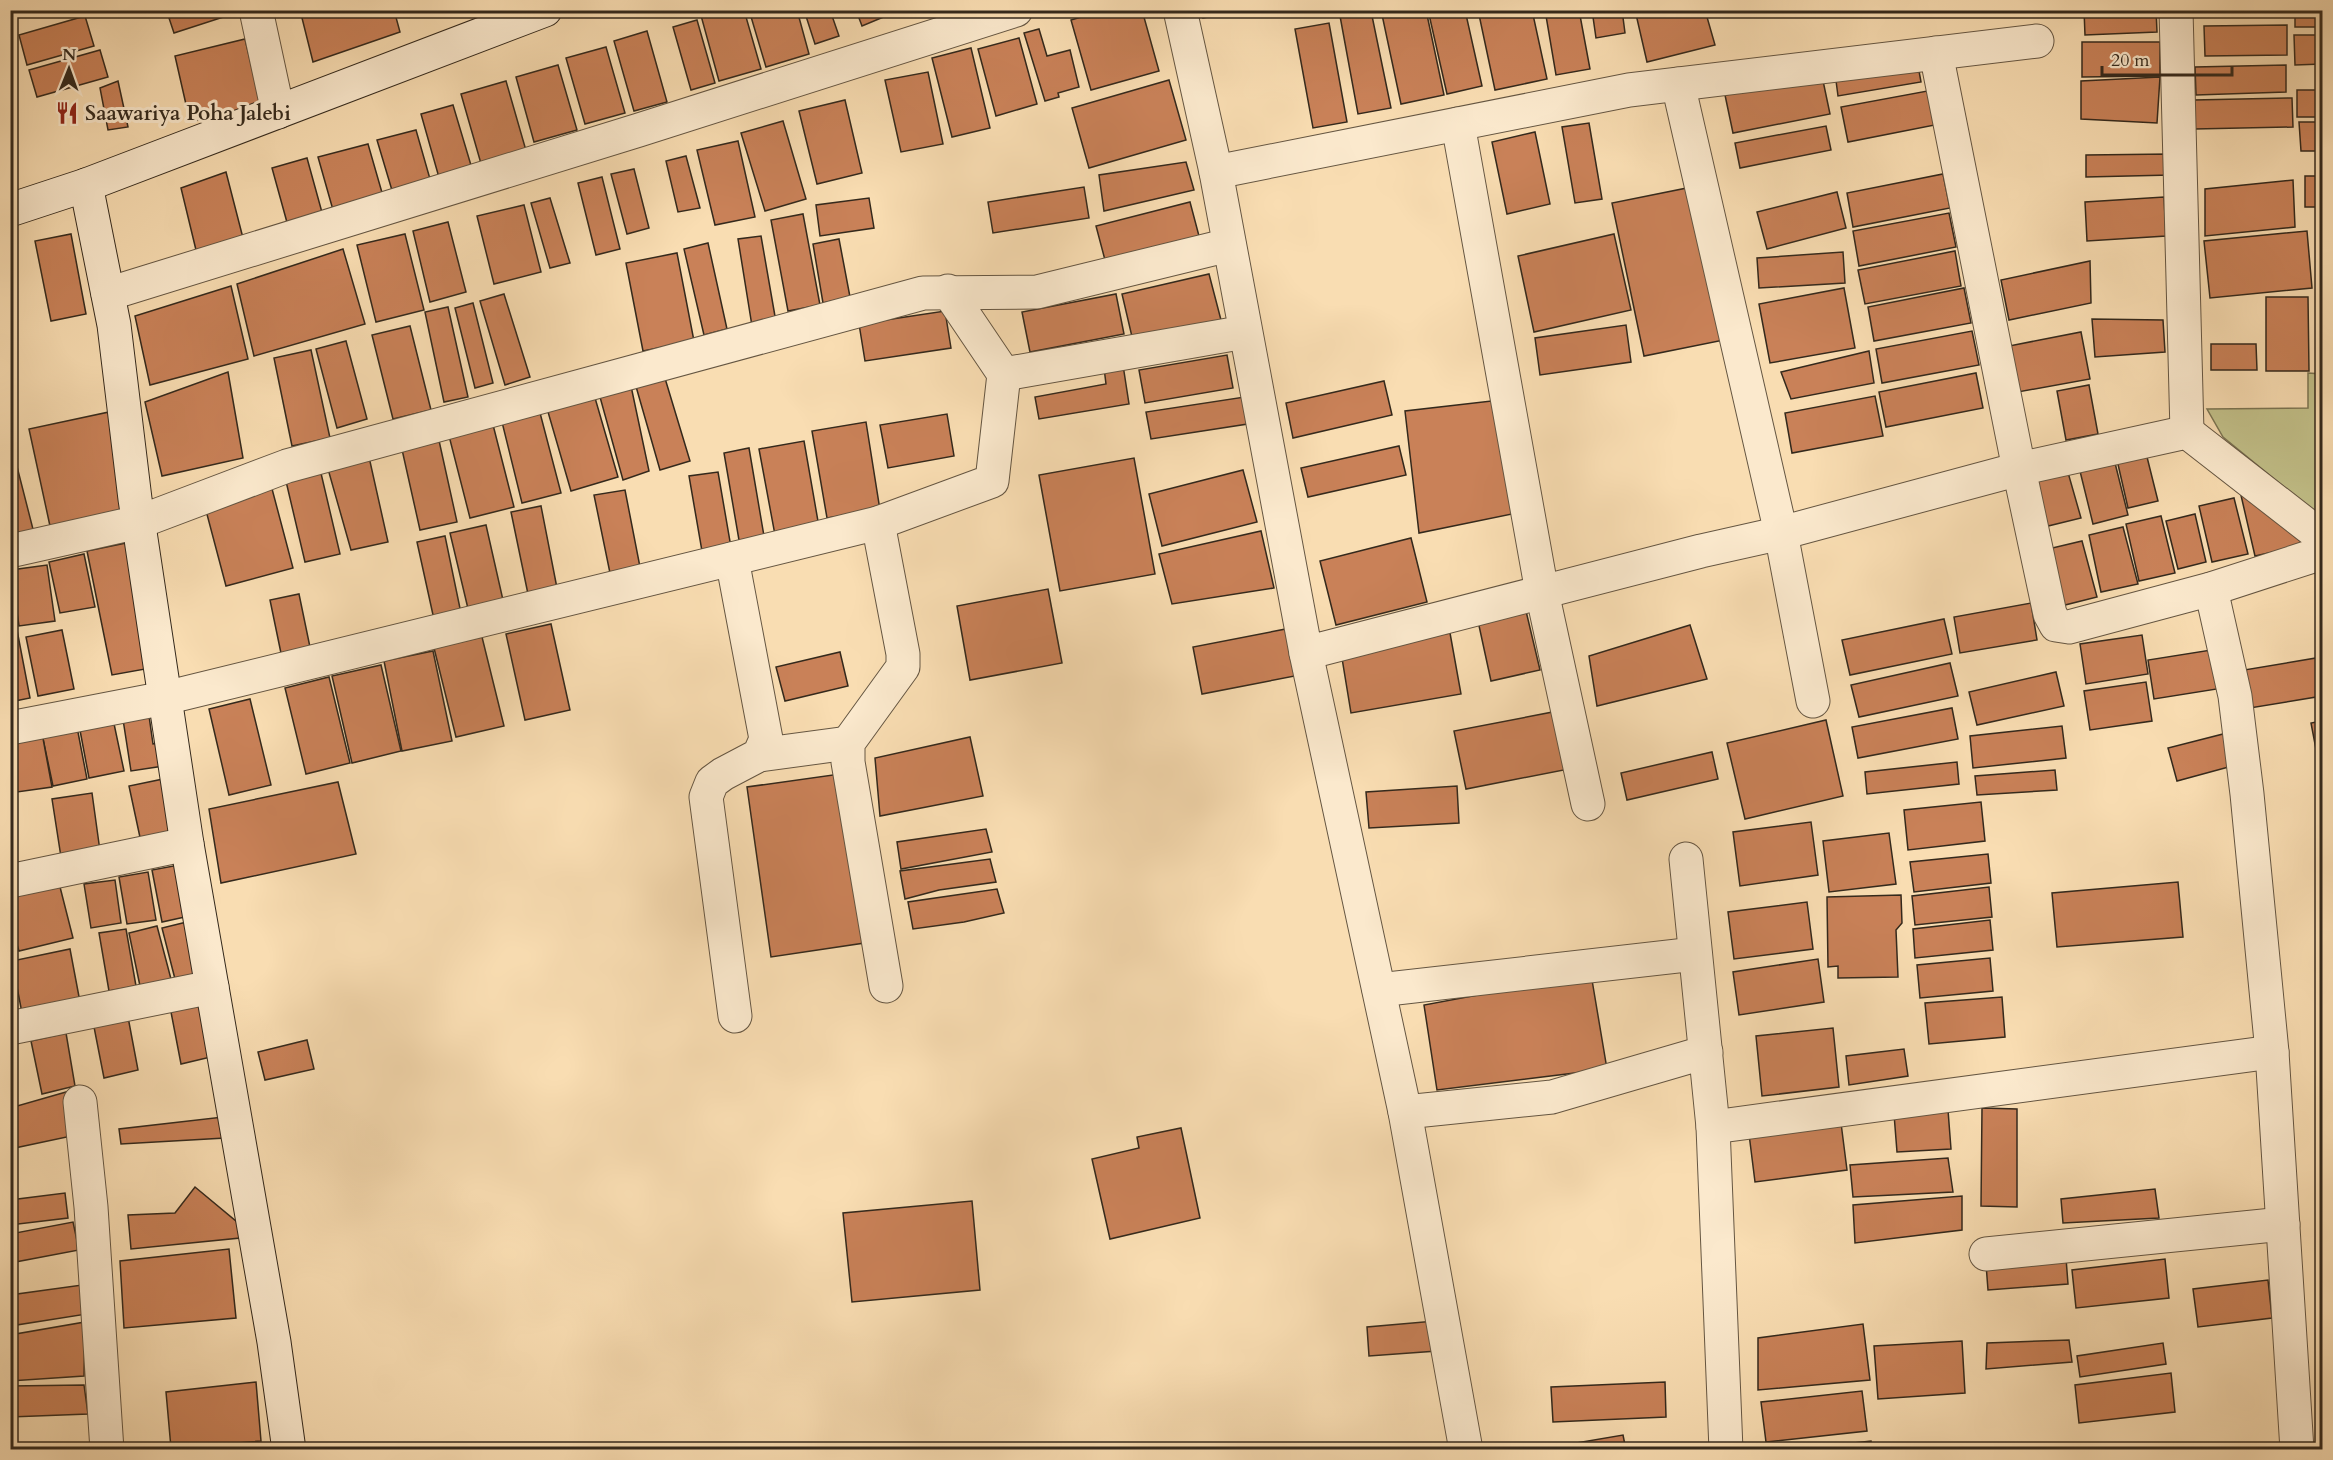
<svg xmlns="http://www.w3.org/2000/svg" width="2333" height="1460" viewBox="0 0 2333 1460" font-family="Cardo,serif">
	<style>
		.green { fill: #c2c089; stroke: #7b7452; stroke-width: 1.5 }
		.building { fill: #c98158; stroke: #34291c; stroke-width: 1.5 }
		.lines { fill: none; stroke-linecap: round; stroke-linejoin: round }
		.street-casing { stroke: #655642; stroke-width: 35 }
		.secondary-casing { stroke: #34291c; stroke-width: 35 }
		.street { stroke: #fbe9cd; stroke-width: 33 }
		.secondary { stroke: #fbe9cd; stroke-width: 33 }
		.labels { text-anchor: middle; stroke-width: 6; stroke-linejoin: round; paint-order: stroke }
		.poi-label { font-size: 21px; font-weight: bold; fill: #34291c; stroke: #fbe9cd; text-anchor: start }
	</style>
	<rect width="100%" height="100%" fill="#f9ddb2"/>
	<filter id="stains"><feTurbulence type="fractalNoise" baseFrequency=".00333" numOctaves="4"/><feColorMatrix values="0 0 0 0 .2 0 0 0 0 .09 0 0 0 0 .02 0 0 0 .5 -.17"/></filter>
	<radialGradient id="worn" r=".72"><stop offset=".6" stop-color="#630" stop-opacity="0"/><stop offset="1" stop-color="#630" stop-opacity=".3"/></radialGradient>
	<polygon class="green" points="2308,373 2322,374 2322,518 2223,437 2207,409 2308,408"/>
	<g class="building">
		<polygon points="192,10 239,10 239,12 174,33 169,18"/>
		<polygon points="300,10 394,10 400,32 313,62"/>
		<polygon points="704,10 744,10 761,69 719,81 700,12"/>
		<polygon points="749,10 797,10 809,54 766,67"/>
		<polygon points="804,10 830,10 839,36 815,44"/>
		<polygon points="856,10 898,10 898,11 862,26"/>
		<polygon points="1105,10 1142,10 1159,71 1091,90 1071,20"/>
		<polygon points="1202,10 1251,10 1203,18"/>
		<polygon points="1381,10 1426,10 1444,95 1401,104"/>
		<polygon points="1428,10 1465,10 1482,86 1447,94"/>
		<polygon points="1478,10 1532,10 1547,79 1495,90"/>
		<polygon points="1545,10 1579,10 1590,69 1556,75"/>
		<polygon points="1592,10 1622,10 1625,33 1596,38"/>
		<polygon points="1635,10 1705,10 1715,45 1647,62"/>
		<polygon points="2084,10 2156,10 2157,32 2085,35"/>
		<rect x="2295" y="10" width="27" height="17"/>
		<polygon points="1371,11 1391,108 1358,114 1340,16"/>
		<polygon points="85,16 94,46 27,65 19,35"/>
		<polygon points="697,20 715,83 691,90 673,27"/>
		<polygon points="1329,23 1347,122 1313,128 1295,29"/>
		<polygon points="2287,25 2287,55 2205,56 2204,26"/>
		<polygon points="1039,29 1047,56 1070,50 1079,87 1058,93 1059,97 1045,101 1024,33"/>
		<polygon points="647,31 667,102 634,111 614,41"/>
		<polygon points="2294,35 2322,35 2322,64 2295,65"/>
		<polygon points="1019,38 1037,104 996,116 978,49"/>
		<polygon points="245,39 261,105 190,122 175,56"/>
		<polygon points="2082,42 2160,42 2160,76 2082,77"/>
		<polygon points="606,47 625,113 585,124 566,58"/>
		<polygon points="971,48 990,128 952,137 932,58"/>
		<polygon points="100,50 108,77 37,97 29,70"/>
		<polygon points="1917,60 1921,82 1838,96 1835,73"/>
		<polygon points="558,65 577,130 534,142 516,77"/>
		<polygon points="2286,65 2286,92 2196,95 2195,67"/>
		<polygon points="928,72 943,144 901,152 885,80"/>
		<polygon points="1822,76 1830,114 1733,133 1725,95"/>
		<polygon points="2160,77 2157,123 2081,119 2081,81"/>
		<polygon points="1169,80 1186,140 1089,168 1072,108"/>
		<polygon points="118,81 128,127 108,130 100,88"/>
		<polygon points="506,81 527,154 482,167 461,94"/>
		<polygon points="1938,89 1945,123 1848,142 1841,107"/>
		<rect x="2297" y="90" width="25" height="27"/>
		<polygon points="2292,98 2293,127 2195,129 2194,100"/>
		<polygon points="845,100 862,173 817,184 799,111"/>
		<polygon points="453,105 473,172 440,181 421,114"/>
		<polygon points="783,121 806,199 765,211 741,133"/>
		<polygon points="2299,122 2322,122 2322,151 2301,151"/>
		<polygon points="1589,123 1602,199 1575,203 1562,127"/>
		<polygon points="1826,126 1831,150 1740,168 1735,143"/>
		<polygon points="416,130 432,186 394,197 377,140"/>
		<polygon points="1535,132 1550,204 1507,214 1492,142"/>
		<polygon points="738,141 755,217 715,225 697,150"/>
		<polygon points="368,144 385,203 335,217 318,157"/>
		<polygon points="2170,154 2171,175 2086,177 2086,155"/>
		<polygon points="686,156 700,208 678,212 666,161"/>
		<polygon points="307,158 323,216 288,226 272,168"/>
		<polygon points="1186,162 1194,190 1104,211 1099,175"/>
		<polygon points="634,169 649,228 627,234 611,174"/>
		<polygon points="226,172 243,238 196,250 181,188"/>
		<polygon points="1943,174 1950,208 1853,227 1847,193"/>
		<rect x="2305" y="176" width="17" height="31"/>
		<polygon points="602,177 620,249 596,255 578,183"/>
		<polygon points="2293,180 2295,227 2205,236 2205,189"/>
		<polygon points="1084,187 1089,218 993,233 988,202"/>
		<polygon points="1692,187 1724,340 1644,356 1612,203"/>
		<polygon points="1837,192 1846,228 1767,249 1757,212"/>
		<polygon points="2164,197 2166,236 2087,241 2085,202"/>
		<polygon points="550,198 570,263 550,268 531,203"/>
		<polygon points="869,198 874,228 820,236 816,205"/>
		<polygon points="1190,202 1199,236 1105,260 1096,226"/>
		<polygon points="524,205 541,272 494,284 477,216"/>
		<polygon points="1949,213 1956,247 1859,266 1853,231"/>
		<polygon points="803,214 820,305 788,311 771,220"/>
		<polygon points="2318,218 2322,218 2322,279 2321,279"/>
		<polygon points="448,222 466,292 430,302 413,231"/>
		<polygon points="2307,231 2312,288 2210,298 2204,241"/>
		<polygon points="71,234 86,314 51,321 35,241"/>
		<polygon points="405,234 424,310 376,322 357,245"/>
		<polygon points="1614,234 1631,310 1534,332 1518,256"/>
		<polygon points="761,236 776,322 752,326 738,239"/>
		<polygon points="839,239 850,297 823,303 813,244"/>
		<polygon points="708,243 727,329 704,335 684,249"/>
		<polygon points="343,249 365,324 254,356 237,284"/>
		<polygon points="1955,251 1961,286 1865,304 1858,270"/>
		<polygon points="1843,252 1845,283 1759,288 1757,258"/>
		<polygon points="677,253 694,341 643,351 626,263"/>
		<polygon points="2090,261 2091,303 2009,320 2001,280"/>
		<polygon points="1209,274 1221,320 1133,341 1122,294"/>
		<polygon points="231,286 248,359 150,385 135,316"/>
		<polygon points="1844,288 1855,348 1770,363 1759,304"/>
		<polygon points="1964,288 1971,323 1874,341 1868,307"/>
		<polygon points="504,294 530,377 505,385 480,301"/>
		<polygon points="1116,294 1124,334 1030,352 1022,312"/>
		<polygon points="2266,297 2308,297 2309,371 2266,371"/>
		<polygon points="473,303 493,383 475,388 455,308"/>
		<polygon points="448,307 468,397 444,402 425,312"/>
		<polygon points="945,311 951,348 865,361 859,324"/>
		<polygon points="2092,319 2163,320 2165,352 2095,357"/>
		<polygon points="1626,325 1631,362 1540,375 1535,338"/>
		<polygon points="410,326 431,410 393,419 372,335"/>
		<polygon points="1972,331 1979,365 1882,383 1876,349"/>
		<polygon points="2081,332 2090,379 2018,392 2009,346"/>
		<polygon points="346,341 367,419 337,428 316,349"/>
		<polygon points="2211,344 2256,344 2257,370 2211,370"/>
		<polygon points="311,350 330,438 292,446 274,358"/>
		<polygon points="1869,351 1874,383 1791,399 1781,372"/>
		<polygon points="1227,355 1233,388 1145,403 1139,370"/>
		<polygon points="1123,365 1129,404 1039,419 1035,397 1106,384 1104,368"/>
		<polygon points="228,372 243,458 162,476 145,402"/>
		<polygon points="1976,373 1983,408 1886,427 1879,392"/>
		<polygon points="664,375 690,461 660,470 635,383"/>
		<polygon points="1384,381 1392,415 1293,438 1286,403"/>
		<polygon points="2089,385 2098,434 2066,440 2057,391"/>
		<polygon points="631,386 649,471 623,480 600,397"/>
		<polygon points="593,391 618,477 571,491 546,405"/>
		<polygon points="1251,396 1254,423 1151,439 1146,412"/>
		<polygon points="1875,396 1883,436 1792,453 1785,413"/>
		<polygon points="1500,400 1517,513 1419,533 1405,411"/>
		<polygon points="539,409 561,493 522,503 501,418"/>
		<polygon points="109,412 131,509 50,526 29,429"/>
		<polygon points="947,414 954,456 888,468 880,425"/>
		<polygon points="491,417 514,507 470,518 447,428"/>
		<polygon points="866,422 880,510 827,518 812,431"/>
		<polygon points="438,436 457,522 420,530 401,445"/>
		<polygon points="804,441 819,527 775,535 759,449"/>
		<polygon points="1399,446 1406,475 1308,497 1301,468"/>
		<polygon points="12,447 36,541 10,548 10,448"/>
		<polygon points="749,448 765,542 740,546 724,453"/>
		<polygon points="2146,453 2158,501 2128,508 2117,460"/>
		<polygon points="369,457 388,542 351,550 328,469"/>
		<polygon points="1134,458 1155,574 1060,591 1039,475"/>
		<polygon points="2114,459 2128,515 2093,524 2079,467"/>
		<polygon points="2065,462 2081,518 2044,527 2032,470"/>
		<polygon points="320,469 340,554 305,562 285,477"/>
		<polygon points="1243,470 1257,522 1162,546 1149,494"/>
		<polygon points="718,472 732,553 703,557 689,476"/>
		<polygon points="271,485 293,568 226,586 204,503"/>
		<polygon points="625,490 640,567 610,573 594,495"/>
		<polygon points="2240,491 2305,545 2255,556"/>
		<polygon points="2234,498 2248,554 2212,562 2199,506"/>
		<polygon points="541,506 557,588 528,594 511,512"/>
		<polygon points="2195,514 2206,562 2178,569 2166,521"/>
		<polygon points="2161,516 2175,573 2139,581 2126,524"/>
		<polygon points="486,525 505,609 470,617 450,533"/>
		<polygon points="2123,527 2138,584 2101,592 2089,535"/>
		<polygon points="1261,531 1274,588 1172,604 1159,554"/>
		<polygon points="445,536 462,618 435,624 417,542"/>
		<polygon points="1411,538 1427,602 1336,625 1320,561"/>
		<polygon points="2082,541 2097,597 2061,606 2048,549"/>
		<polygon points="126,543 151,668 112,675 87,551"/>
		<polygon points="84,554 95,607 60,613 49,562"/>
		<polygon points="47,565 55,621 19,626 11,570"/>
		<polygon points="1048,589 1062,663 970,680 957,606"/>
		<polygon points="299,594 311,652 282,658 270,600"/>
		<polygon points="2031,603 2037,640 1960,653 1954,617"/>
		<polygon points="1526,611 1540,670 1491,681 1478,621"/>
		<polygon points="1944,619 1952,654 1850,675 1842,640"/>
		<polygon points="551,624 570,710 525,720 506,634"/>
		<polygon points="1690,625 1707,679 1597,706 1589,656"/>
		<polygon points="1291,628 1300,675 1202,694 1193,647"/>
		<polygon points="17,630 30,698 10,702 10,631"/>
		<polygon points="62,630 74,689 38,696 26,637"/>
		<polygon points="1450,633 1461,694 1351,713 1341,652"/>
		<polygon points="2142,635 2148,674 2086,684 2080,644"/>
		<polygon points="482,637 504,726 456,737 434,648"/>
		<polygon points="2211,650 2217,689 2154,699 2148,660"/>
		<polygon points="433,651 452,741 402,751 384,661"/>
		<polygon points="840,652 848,686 785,701 776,667"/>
		<polygon points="2322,657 2322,696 2250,708 2244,670"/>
		<polygon points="1950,663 1958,696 1859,717 1851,685"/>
		<polygon points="381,665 401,751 352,763 332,676"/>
		<polygon points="2056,672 2064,706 1977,725 1969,692"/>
		<polygon points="329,677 350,763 306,774 285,688"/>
		<polygon points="2146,682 2152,721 2090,730 2084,691"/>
		<polygon points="250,699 271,785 229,795 209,709"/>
		<polygon points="1952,708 1958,739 1858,758 1852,727"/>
		<polygon points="148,709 153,744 167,742 170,765 131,771 122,713"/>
		<polygon points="1558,711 1569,769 1466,789 1454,731"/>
		<polygon points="113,719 124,771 89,778 79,725"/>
		<polygon points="1826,720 1843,796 1745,819 1727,743"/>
		<polygon points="2322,721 2322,765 2319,765 2311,723"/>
		<polygon points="2062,726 2066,758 1973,768 1970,736"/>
		<polygon points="77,727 87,779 53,786 42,734"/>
		<polygon points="42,733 52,787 17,792 10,758 10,739"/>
		<polygon points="2227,733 2236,765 2177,781 2168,748"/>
		<polygon points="970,737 983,796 880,816 875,758"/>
		<polygon points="1712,752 1718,779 1627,800 1621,773"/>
		<polygon points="1957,762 1959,784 1867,794 1865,772"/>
		<polygon points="10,763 16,794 10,795"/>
		<polygon points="2055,770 2057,790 1977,795 1975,776"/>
		<polygon points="847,773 871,942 771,957 747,787"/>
		<polygon points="168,778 179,834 141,842 129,786"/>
		<polygon points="338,782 356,854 221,883 209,809"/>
		<polygon points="1457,786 1459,823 1369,828 1366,792"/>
		<polygon points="92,793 100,851 61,857 52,799"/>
		<polygon points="1981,802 1985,841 1908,850 1904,810"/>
		<polygon points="1811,822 1818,875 1740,886 1733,832"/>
		<polygon points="986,829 992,852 901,869 897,842"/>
		<polygon points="1889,833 1896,884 1829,892 1823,841"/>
		<polygon points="1988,854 1991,883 1914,892 1910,862"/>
		<polygon points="990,859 996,882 939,890 905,899 900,871"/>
		<polygon points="184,864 194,915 162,922 152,870"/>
		<polygon points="148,872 156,920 127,924 119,877"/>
		<polygon points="115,880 121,923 91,928 84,884"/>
		<polygon points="2178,882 2183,937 2057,947 2052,893"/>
		<polygon points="59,883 73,938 19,951 10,921 10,895"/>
		<polygon points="1989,887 1992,917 1915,925 1912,896"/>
		<polygon points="997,889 1004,913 964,922 913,929 908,902"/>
		<polygon points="1901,895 1902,923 1896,930 1898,977 1838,978 1838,966 1828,967 1827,897"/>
		<polygon points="1807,902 1813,949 1734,959 1728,912"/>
		<polygon points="195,920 207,972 175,979 162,928"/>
		<polygon points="1990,920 1993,950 1915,958 1913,929"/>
		<polygon points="157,926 171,979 140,986 129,933"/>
		<polygon points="126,929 136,986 109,991 99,933"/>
		<polygon points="70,949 80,1002 22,1013 12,961"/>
		<polygon points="1990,958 1993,991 1920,998 1917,965"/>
		<polygon points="1818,959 1824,1002 1739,1015 1733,972"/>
		<polygon points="1591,974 1607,1069 1437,1090 1424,1005"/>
		<polygon points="2002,997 2005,1037 1929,1044 1925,1003"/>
		<polygon points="205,1003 215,1056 181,1064 171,1012"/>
		<polygon points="128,1017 138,1070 104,1078 94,1027"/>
		<polygon points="1833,1028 1839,1087 1762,1096 1756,1036"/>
		<polygon points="66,1033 75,1086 42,1094 31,1041"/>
		<polygon points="307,1040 314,1069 265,1080 258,1052"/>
		<polygon points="1904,1049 1908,1076 1849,1085 1846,1056"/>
		<polygon points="73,1090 81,1134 10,1149 10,1108"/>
		<polygon points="1982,1108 2017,1109 2017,1207 1981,1206"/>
		<polygon points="1948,1110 1951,1149 1897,1152 1894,1114"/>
		<polygon points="223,1117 225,1138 121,1144 119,1129"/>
		<polygon points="1841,1123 1847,1170 1755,1182 1749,1134"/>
		<polygon points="1181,1128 1200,1218 1110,1239 1092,1159 1139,1148 1137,1137"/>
		<polygon points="1948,1158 1953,1192 1853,1197 1850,1165"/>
		<polygon points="195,1187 237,1222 240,1238 131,1249 128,1215 175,1213"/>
		<polygon points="2155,1189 2159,1218 2063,1223 2061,1199"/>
		<polygon points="65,1193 68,1218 10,1225 10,1200"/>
		<polygon points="1962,1196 1962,1230 1855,1243 1853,1205"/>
		<polygon points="972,1201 980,1290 852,1302 843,1213"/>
		<polygon points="73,1222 79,1250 10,1263 10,1234"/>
		<polygon points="229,1249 236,1318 124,1328 120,1261"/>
		<polygon points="2066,1258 2068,1284 1988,1290 1986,1264"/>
		<polygon points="2165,1259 2169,1298 2076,1308 2072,1270"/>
		<polygon points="2268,1280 2272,1318 2198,1327 2193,1289"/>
		<polygon points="82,1285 87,1314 10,1326 10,1295"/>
		<polygon points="1435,1321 1437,1351 1369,1356 1367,1327"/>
		<polygon points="85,1322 84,1376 10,1381 10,1335"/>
		<polygon points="1863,1324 1870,1380 1758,1390 1758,1338"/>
		<polygon points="2069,1340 2072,1362 1986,1369 1987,1343"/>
		<polygon points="1962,1341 1965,1393 1878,1399 1874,1346"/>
		<polygon points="2163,1343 2166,1364 2080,1377 2077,1356"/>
		<polygon points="2171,1373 2175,1412 2079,1423 2075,1385"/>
		<polygon points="256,1382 261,1441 171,1448 166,1392"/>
		<polygon points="1665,1382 1666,1417 1553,1422 1551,1387"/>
		<polygon points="84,1385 88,1414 10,1417 10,1386"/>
		<polygon points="1862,1391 1867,1431 1766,1442 1761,1402"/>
		<polygon points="1623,1435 1626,1450 1535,1450"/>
		<polygon points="1871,1441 1872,1450 1789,1450"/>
	</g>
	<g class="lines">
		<g class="street-casing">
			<g id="street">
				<polyline points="256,10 278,112"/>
				<polyline points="1180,10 1216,172 1306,653 1701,551 1781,533 2019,469 2187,432 2322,537"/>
				<polyline points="2176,10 2187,432"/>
				<polyline points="1936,53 2019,469 2050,614 2056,625 2069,627 2211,589 2322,553"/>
				<polyline points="1678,84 1781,533 1813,701"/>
				<polyline points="1458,124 1542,592 1588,804"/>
				<polyline points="1216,172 1629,90 2037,41"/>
				<polyline points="108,294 639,130 1016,10"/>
				<polyline points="1004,374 1245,332"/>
				<polyline points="878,523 903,654 903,667 848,743 848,762 886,986"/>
				<polyline points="10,551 139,522 287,466 923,293 1037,292 1229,245"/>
				<polyline points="732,559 766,739 759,755 723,774 712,782 706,797 735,1016"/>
				<polyline points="2211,589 2235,696 2247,794 2272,1052 2297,1450"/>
				<polyline points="1306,653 1405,1112 1466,1450"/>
				<polyline points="10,728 165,698 878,523 992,481 1004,374 948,291"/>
				<polyline points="759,755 848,743"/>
				<polyline points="1686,859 1713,1127 1726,1450"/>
				<polyline points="10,881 187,844"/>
				<polyline points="1379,990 1695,954"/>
				<polyline points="10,1028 212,987"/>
				<polyline points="80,1102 91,1207 107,1450"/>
				<polyline points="1405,1112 1552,1097 1706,1052"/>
				<polyline points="1713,1127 2272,1052"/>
				<polyline points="1986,1254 2283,1224"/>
			</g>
		</g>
		<g class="secondary-casing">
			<g id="secondary">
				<polyline points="86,185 114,325 135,499 187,844 274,1342 289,1450"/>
				<polyline points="10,210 86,185 545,10"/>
			</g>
		</g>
		<use href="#street" class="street"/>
		<use href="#secondary" class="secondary"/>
	</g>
	<defs>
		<g id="restaurant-bare" transform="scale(1.8)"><path d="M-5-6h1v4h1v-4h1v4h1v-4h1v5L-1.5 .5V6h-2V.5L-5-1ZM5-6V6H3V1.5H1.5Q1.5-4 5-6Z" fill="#8f2418" stroke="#fbe9cd" stroke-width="2.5" paint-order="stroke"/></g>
	</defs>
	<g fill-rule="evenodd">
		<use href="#restaurant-bare" x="67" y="113"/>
	</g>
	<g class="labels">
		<g class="poi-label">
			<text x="85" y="120">Saawariya Poha Jalebi</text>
		</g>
	</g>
	<rect width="2333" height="1460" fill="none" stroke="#f9ddb2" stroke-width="36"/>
	<rect x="12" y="12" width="2309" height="1436" fill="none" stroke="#34291c" stroke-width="3"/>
	<rect x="18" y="18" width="2297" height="1424" fill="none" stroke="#34291c" stroke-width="1.5"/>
	<g transform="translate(69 69) rotate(1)" stroke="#fbe9cd" stroke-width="4.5" paint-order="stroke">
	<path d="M0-4.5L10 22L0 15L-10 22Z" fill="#34291c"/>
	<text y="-9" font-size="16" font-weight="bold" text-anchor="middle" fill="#34291c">N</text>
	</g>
	<path d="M2102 66v9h130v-9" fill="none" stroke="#34291c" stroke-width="3"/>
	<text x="2111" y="66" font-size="18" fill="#34291c" stroke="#fbe9cd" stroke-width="4.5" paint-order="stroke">20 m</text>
	<rect width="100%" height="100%" filter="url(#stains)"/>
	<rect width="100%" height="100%" fill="url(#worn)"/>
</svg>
